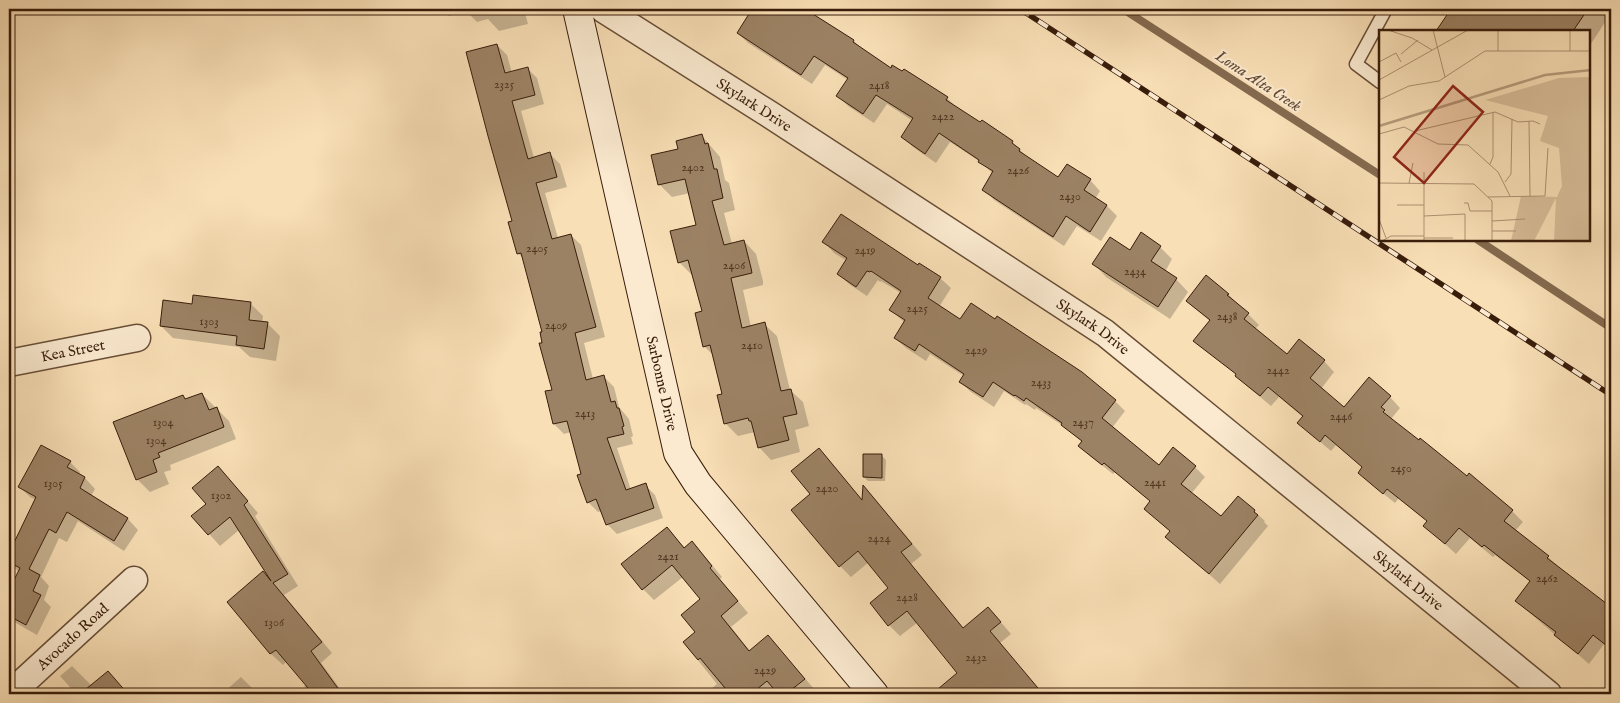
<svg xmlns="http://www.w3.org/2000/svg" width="1620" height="703" viewBox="0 0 1620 703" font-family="'IM FELL English',serif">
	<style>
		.shadow { fill: #0003 }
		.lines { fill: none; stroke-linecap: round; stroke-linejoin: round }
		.stream { stroke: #846a4f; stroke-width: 8 }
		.building { fill: #9c8264; stroke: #381d0b }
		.lane-casing { stroke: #684e36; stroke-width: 15 }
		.street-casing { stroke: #684e36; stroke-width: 29 }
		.secondary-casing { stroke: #381d0b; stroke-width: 30 }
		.lane { stroke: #fbead0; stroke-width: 12 }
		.street { stroke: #fbead0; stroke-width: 26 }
		.secondary { stroke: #fbead0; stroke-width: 28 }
		.rail-casing { stroke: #381d0b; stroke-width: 5.5 }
		.rail { stroke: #fbead0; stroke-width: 4; stroke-dasharray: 11; stroke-linecap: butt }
		.labels { text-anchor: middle; stroke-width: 4; stroke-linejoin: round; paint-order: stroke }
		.number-label { font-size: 12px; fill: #513621 }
		.street-label { font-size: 15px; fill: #381d0b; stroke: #fbead0 }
		.water-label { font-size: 16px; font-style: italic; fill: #644a33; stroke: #fbead0 }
		.inset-river { fill: none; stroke: #b79d7c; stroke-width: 2.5 }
		.inset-road { fill: none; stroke: #ac9172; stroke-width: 1 }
		.view { fill: #8f2418; fill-opacity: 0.15; stroke: #8f2418; stroke-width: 2.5 }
		.inset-edge { fill: none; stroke: #381d0b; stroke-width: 2.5 }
	</style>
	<rect width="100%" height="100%" fill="#f9dfb6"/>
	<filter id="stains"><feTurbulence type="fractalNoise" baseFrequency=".004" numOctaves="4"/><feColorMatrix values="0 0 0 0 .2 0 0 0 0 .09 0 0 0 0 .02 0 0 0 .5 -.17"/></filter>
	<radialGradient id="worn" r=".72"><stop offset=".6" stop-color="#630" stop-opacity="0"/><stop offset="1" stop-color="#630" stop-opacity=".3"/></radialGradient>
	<g class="shadow">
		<polygon points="442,9 524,9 528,24 499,31 488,19 477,22 466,11 449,16"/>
		<polygon points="742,9 799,9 854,41 864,51 891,69 947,98 957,108 1012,142 1030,160 1059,179 1067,165 1090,180 1100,191 1095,199 1107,206 1117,216 1101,241 1077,226 1064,246 994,200 984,189 993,174 982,163 950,142 936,163 913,147 902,137 913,121 887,104 874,123 848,106 838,96 848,80 825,65 812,84 748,43 738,33 750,14"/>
		<polygon points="1452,9 1611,9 1611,13 1589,47 1589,31 1437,31"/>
		<polygon points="497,45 507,55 512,73 527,68 537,78 544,104 521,111 534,158 550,154 560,164 567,187 545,193 558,238 571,235 581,245 605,337 584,343 593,379 604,377 614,387 619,407 629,419 633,436 631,437 633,444 617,448 631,490 645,485 655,495 663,518 617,534 607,524 602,511 598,512 588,502 571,432 564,434 554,424 546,392 553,391 544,344 544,333 525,260 518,253"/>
		<polygon points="702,136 720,157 725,180 729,183 735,210 724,213 732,244 744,241 756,254 763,281 763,285 743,290 751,327 764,324 777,336 790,390 803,402 809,426 795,430 800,452 771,460 759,447 755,432 738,436 725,423 723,395 714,356 704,346 703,312 693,274 692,275 679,262 697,226 690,193 672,197 659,184 679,150"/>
		<polygon points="824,242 918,267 919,264 940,278 951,288 939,307 961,320 1115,401 1125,411 1112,428 1159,467 1195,467 1205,477 1191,494 1221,518 1254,511 1265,521 1264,522 1268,526 1220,584 1167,537 1171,532 1145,509 1151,502 1115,472 1113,474 1090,456 1082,442 1065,427 1036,408 1035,410 1026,404 1025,405 1004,391 994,407 971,392 960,382 964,376 930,354 926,361 906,348 895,338 905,323 891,310 901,293 881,281 880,282 878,280 867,296 849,284 838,274 847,261 834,253"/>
		<polygon points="1160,247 1172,259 1165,272 1176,279 1188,292 1170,319 1106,277 1094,264 1130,251"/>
		<polygon points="1228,294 1259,325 1255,329 1287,356 1324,361 1334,372 1321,389 1344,409 1390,397 1400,408 1391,419 1467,478 1470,475 1512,511 1523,522 1515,531 1548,557 1559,567 1558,568 1611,609 1611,650 1604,644 1589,664 1516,601 1531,582 1495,555 1493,557 1470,538 1456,554 1425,526 1428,522 1399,498 1395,503 1370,483 1359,473 1363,468 1336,445 1331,451 1310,433 1304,418 1279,397 1271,406 1247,386 1237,375 1206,351 1195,341 1210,321 1187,301"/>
		<polygon points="250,303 263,316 262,323 267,323 280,336 276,361 250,357 239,347 173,338 161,326 193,305"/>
		<polygon points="202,394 229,421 236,439 170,465 171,470 164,472 169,484 150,492 137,479 182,396 186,400"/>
		<polygon points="819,449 863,501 874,498 922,555 911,564 964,629 988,609 999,620 1011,634 1000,643 1043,694 946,694 941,688 958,673 918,622 900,636 889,625 890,588 869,562 851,577 840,566 812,494"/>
		<polygon points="882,456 886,460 885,481 868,481 864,477"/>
		<polygon points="70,462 80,472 79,475 85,478 95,489 91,496 128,519 138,530 124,551 78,521 67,542 59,538 41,577 49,586 44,600 51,607 37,635 9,619 9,593 19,572 9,562 9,555 36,500 30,497 20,487"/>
		<polygon points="218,467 258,513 255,516 298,586 284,595 332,653 321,663 344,694 310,694 304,686 306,685 287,661 283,665 271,654 228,602 263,573 272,582 239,530 220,546 193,516 207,504"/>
		<polygon points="667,528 685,548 692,543 703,554 722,577 720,579 748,613 731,627 750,651 768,636 815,690 811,694 705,694 717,684 684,643 697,632 701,599 683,577 654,600 643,589"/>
		<polygon points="72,666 92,686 119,685 128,694 76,694 60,676"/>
		<polygon points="241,677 258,694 217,694 222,690 224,692"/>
	</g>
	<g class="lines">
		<g class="stream">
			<polyline points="1123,9 1380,175"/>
			<polyline points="1478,240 1611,328"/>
		</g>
	</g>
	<g class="building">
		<polygon points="752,9 805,9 854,40 853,42 891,68 892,65 902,71 904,69 948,97 946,100 980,122 982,120 1013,141 1012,143 1020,149 1019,151 1058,177 1067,164 1091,179 1084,190 1107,205 1090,232 1066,216 1053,237 982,190 993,171 978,162 979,160 939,133 925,154 901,137 913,118 876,95 863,114 836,96 848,78 814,56 801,75 737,33"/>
		<polygon points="1451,9 1588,9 1573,31 1436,31"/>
		<polygon points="497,44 505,73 528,67 535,95 512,101 528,159 550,152 557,177 536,183 552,239 571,234 596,327 575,333 586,380 604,375 611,402 615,401 617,408 619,408 624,426 622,427 624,434 607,438 626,490 646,483 654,508 606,525 596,499 587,503 577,475 581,474 567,421 553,424 545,391 552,390 539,343 542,343 540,332 542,332 521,253 517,254 508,222 512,221 488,136 466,52"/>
		<polygon points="702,134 705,144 708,143 714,169 717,169 723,198 712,201 724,245 744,240 751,268 752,273 731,278 742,328 765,322 781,391 791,389 797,414 783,417 789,440 758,448 751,421 749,421 748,418 724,424 717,395 722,394 710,345 703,347 695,313 702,311 688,260 678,263 670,231 696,225 685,179 658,185 651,155 678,149 676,141"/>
		<polygon points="841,214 918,265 919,263 941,277 928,298 960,319 971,303 995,319 997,316 1082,372 1116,400 1102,418 1159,465 1173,447 1196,466 1181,484 1221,516 1238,496 1255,510 1254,512 1258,515 1209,574 1165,537 1170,531 1144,509 1150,501 1104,463 1102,465 1078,446 1082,441 1061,425 1062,423 1026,398 1024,401 1015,395 1014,396 993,382 983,397 959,382 964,374 919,344 915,351 894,338 905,320 889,310 901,291 871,271 870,272 867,271 856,287 837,274 847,258 822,242"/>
		<polygon points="1141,232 1161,246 1151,261 1177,278 1158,307 1092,264 1110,237 1130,250"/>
		<polygon points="1206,275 1229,294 1227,295 1249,313 1244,319 1287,354 1299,339 1325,360 1310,378 1344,407 1369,377 1391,396 1381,407 1385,410 1383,412 1419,440 1420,438 1467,476 1469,473 1513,510 1504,521 1549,556 1547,558 1611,607 1611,649 1593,635 1578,654 1554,635 1556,632 1515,601 1530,581 1484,545 1482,547 1459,528 1445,544 1423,526 1427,521 1387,489 1383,494 1358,473 1362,467 1325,435 1320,442 1297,423 1303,416 1268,387 1260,396 1235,376 1236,374 1193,341 1210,320 1186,301"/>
		<polygon points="193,295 251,302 249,320 268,322 264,349 236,345 237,336 160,326 163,300 192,304"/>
		<polygon points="202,393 209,410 217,407 224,427 158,453 160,457 153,460 157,472 136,480 113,422 183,395 185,399"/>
		<polygon points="41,445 71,461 67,467 85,477 80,488 128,518 114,541 67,512 56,533 49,529 29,569 40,575 33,591 41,595 26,625 9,616 9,590 20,568 9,562 9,553 36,497 18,487"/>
		<polygon points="819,448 862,500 863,485 912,544 901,552 963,628 988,607 1001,622 990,631 1043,694 932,694 957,673 907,611 888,626 870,603 888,588 858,551 839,567 791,510 810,494 791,471"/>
		<polygon points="863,454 882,454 882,478 863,477"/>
		<polygon points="218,466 248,501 244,505 288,574 273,583 322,642 311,651 342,694 313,694 276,650 270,654 227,602 263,571 271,581 230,517 208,535 191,516 206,504 192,488"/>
		<polygon points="667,527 684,548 692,541 712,566 710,568 738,601 721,616 749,651 768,635 805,679 786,694 778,694 767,681 751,694 730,694 700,658 698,660 683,642 695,632 681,615 700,599 672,565 642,590 621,564"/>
		<polygon points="108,671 128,694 80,694"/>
	</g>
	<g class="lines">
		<g class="lane-casing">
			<polyline id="lane" points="1380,82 1356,64 1386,9"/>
		</g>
		<g class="street-casing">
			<g id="street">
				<path id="s1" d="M603 9 769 114 1105 333 1548 694"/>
				<path id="s2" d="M9 363 137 338"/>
				<path id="s3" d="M10 694 134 580"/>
			</g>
		</g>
		<g class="secondary-casing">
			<g id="secondary">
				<path id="s4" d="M577 9 678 453 698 484 874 694"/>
			</g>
		</g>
		<use href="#lane" class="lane"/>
		<use href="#street" class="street"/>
		<use href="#secondary" class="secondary"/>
		<g class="rail-casing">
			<polyline id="rail" points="1020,9 1611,395"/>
		</g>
		<use href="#rail" class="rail"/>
	</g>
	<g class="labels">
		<g class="number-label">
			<text x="504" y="88">2325</text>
			<text x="879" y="89">2418</text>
			<text x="943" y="120">2422</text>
			<text x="693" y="171">2402</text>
			<text x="1018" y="174">2426</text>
			<text x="1070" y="200">2430</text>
			<text x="537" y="252">2405</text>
			<text x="865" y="254">2419</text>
			<text x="734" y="269">2406</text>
			<text x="1135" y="275">2434</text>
			<text x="917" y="312">2425</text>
			<text x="1227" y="320">2438</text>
			<text x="209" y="325">1303</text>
			<text x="556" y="329">2409</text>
			<text x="752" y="349">2410</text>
			<text x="976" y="354">2429</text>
			<text x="1278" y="374">2442</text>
			<text x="1041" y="386">2433</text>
			<text x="585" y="417">2413</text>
			<text x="1341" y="420">2446</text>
			<text x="163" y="426">1304</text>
			<text x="1083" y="426">2437</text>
			<text x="156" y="444">1304</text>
			<text x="1401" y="472">2450</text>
			<text x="1155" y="486">2441</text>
			<text x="53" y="487">1305</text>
			<text x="827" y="492">2420</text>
			<text x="221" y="499">1302</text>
			<text x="879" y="542">2424</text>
			<text x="668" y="560">2421</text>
			<text x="1547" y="582">2462</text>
			<text x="907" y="601">2428</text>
			<text x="274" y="626">1306</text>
			<text x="976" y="661">2432</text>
			<text x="765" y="674">2429</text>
		</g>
		<g class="street-label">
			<text dy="5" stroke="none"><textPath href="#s1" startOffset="179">Skylark Drive</textPath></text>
			<text dy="5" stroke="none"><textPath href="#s1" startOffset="584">Skylark Drive</textPath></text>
			<text dy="5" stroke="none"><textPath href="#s2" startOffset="65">Kea Street</textPath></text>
			<text dy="5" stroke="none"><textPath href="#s4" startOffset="384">Sarbonne Drive</textPath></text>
			<text dy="5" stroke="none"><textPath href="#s1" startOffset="989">Skylark Drive</textPath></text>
			<text dy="5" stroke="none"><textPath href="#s3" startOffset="85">Avocado Road</textPath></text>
		</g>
		<g class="water-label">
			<text transform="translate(1259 80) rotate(33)" y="6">Loma Alta Creek</text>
		</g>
	</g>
	<g transform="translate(1379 30)">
		<rect width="211" height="211" fill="#f9dfb6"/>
		<path d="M211 47V211H175L177 168 155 211H132L142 166 178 167 183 156 180 118 161 111 169 86 106 70 180 48Z" fill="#d8be99"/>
		<path class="inset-river" d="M0 96 166 45 212 40"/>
		<path class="inset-road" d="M9 0 33 8 53 20M54 0 66 47M119 0V21M191 21V0M22 24 39 10M0 32 17 23 22 32M0 50 89 0M0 70 30 56 60 51 106 21H212M150 91 151 166M36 101 116 82 139 92 154 91 161 94M0 104 25 97 59 114 89 115 119 142 131 166M111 134 114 127V82M45 142V211M126 152 132 144 133 89M0 153 95 154 113 171V211M30 153 34 133M109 167 166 166 169 118M85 173H89L91 181H113M18 175H45M45 186 86 184V211M0 189 7 208M113 191 146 189M113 201H137M45 208H74M3 211 12 206H45"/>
		<path class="view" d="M74 56 104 82 45 153 15 127Z"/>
		<rect width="211" height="211" class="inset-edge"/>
	</g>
	<rect width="1620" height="703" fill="none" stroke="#f9dfb6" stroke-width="30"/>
	<rect x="10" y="10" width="1600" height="683" fill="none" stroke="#381d0b" stroke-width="2.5"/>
	<rect x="15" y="15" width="1590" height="673" fill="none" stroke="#381d0b"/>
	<rect width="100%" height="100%" filter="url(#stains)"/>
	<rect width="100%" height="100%" fill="url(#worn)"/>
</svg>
